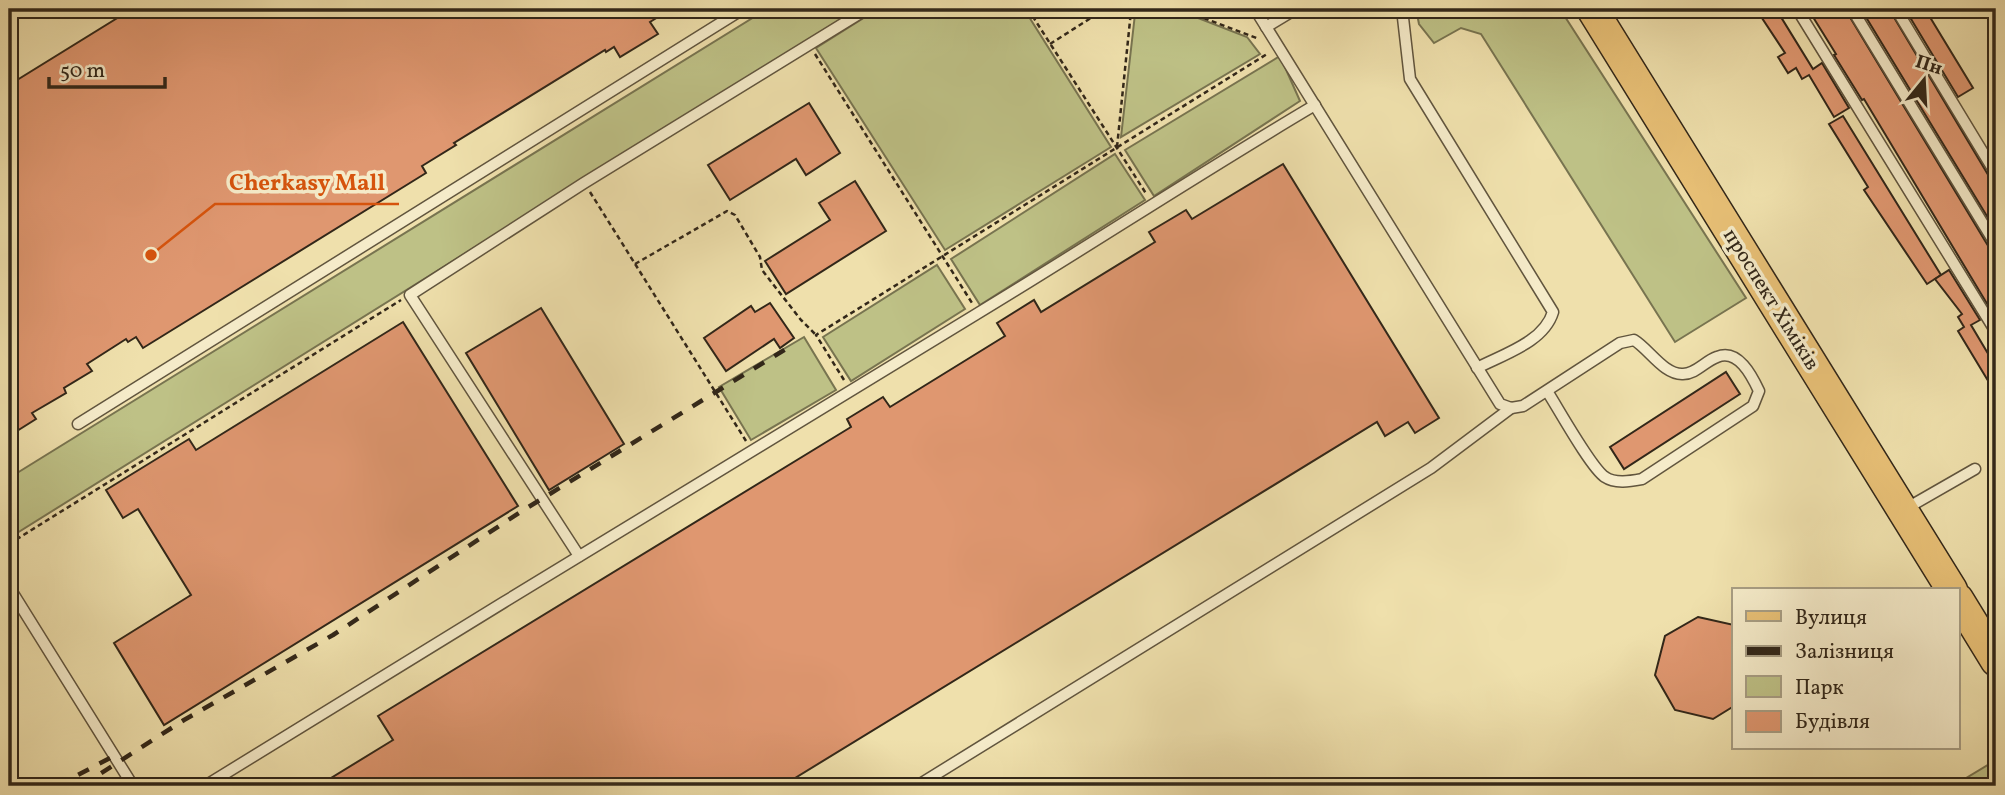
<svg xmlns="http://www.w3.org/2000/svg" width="2005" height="795" viewBox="0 0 2005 795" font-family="Vollkorn,serif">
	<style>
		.green { fill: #bec186; stroke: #787450; stroke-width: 2 }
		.building { fill: #df9770; stroke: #322719; stroke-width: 2 }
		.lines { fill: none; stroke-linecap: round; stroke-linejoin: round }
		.lane-casing { stroke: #61553e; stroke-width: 13 }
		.primary-casing { stroke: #322719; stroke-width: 33 }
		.path { stroke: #322719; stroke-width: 2.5; stroke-dasharray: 5 3.5; stroke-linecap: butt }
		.lane { stroke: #f5ebc9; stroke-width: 10 }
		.primary { stroke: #e8c076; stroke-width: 30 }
		.rail { stroke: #322719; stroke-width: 4.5; stroke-dasharray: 12 12; stroke-linecap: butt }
		.labels { text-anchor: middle; stroke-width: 7; stroke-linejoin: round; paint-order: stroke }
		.street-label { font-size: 21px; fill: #322719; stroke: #f5ebc9 }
		.leader { fill: none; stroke: #d6540d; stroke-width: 2.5 }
		.callout-dot { fill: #d6540d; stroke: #f5ebc9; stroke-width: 2.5 }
		.callout-label { font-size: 23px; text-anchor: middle; font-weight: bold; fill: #d6540d; stroke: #f5ebc9; stroke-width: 7; stroke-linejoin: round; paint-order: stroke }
	</style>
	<rect width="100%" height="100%" fill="#efe0ac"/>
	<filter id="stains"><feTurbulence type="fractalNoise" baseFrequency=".00286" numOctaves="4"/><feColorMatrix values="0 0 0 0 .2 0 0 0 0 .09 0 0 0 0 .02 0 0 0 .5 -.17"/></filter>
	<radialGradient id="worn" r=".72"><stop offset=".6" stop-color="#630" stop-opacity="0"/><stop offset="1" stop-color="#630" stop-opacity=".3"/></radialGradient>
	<g class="green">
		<polygon points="767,9 857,9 9,538 9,478"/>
		<polygon points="878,9 1024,9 1111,147 945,250 816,48"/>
		<polygon points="1144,9 1175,9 1247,37 1260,54 1121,137 1135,14"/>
		<polygon points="1416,9 1560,9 1746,298 1675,342 1481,34 1461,28 1434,43 1419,24"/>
		<polygon points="1280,56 1300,101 1154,196 1125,150"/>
		<polygon points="1115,154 1145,200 980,305 951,259"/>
		<polygon points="937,265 965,309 851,381 823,337"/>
		<polygon points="804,337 836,390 751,440 719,387"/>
		<polygon points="1996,760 1996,786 1953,786"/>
	</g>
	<g class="building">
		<polygon points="132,9 137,9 141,16 153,9 671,9 650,22 658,34 620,57 614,47 606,52 605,50 454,143 456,145 422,166 426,173 143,348 136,337 128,342 126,339 87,364 92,371 64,388 66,393 32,413 36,419 9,436 9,85"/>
		<polygon points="1756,9 1776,9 1813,69 1822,63 1849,108 1834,117 1809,75 1802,79 1796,68 1788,73 1778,57 1785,53"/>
		<polygon points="1808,9 1845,9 1990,249 1996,252 1996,310 1992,312 1864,99 1862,100 1834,55 1836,54"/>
		<polygon points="1861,9 1889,9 1990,178 1995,181 1996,231"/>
		<polygon points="1905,9 1925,9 1973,88 1958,97"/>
		<polygon points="809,103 840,153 806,175 796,159 730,200 708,165"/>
		<polygon points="1843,116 1941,275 1927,284 1864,190 1868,187 1829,124"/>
		<polygon points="1283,164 1439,418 1415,433 1408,422 1385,436 1377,422 782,786 318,786 393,740 378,716 851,427 847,419 883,397 890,407 1005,336 997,323 1034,300 1041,312 1155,242 1149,232 1186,210 1192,219"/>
		<polygon points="855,181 886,231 786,294 765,261 830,220 819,203"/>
		<polygon points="1949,270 1980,320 1971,325 1996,367 1996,394 1958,331 1964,327 1958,317 1962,314 1935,279"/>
		<polygon points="770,303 794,338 780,348 774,339 726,371 704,338 751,306 755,312"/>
		<polygon points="541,308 624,444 549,490 466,353"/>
		<polygon points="403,322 518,506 164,725 114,643 191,595 138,509 123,518 106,490 189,439 196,450"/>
		<polygon points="1726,372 1740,394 1624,469 1610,447"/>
		<polygon points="1698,617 1734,625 1734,706 1713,719 1675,710 1655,675 1665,636"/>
	</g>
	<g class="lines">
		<g class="lane-casing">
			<g id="lane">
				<path d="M1255 9 1500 404 1511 408 1523 406 1620 343 1634 340C1649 349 1664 375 1683 374 1696 374 1705 361 1717 357 1738 348 1752 376 1759 391L1753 406 1642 479C1631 481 1615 484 1605 477 1591 468 1558 408 1547 391"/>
				<path d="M1402 9 1410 79 1553 312C1544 342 1504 354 1477 368"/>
				<polyline points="1797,9 1996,332"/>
				<polyline points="1852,9 1996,245"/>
				<polyline points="1896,9 1996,174"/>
				<polyline points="1266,27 1296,9"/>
				<polyline points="78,424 743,9"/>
				<polyline points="1907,508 1975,469"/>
				<polyline points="579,556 410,295 584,183 867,9"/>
				<polyline points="9,587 133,786"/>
				<path d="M205 786C461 628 718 471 975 315 1089 246 1200 173 1315 105"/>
				<polyline points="917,786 1431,468 1511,408"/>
			</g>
		</g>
		<g class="primary-casing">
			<g id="primary">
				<polyline points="1592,9 1952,590"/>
				<polyline points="1958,599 1996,661"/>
			</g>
		</g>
		<g class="path">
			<polyline points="1028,9 1147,195"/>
			<polyline points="1123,9 1133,12 1143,9"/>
			<polyline points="1180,9 1259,39"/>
			<polyline points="1050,44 1105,9"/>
			<polyline points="815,54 972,303"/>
			<polyline points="1117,147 1131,11"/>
			<polyline points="590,192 746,441"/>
			<polyline points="635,264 727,211 735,215 760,257 762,270 801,320 816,335"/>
			<polyline points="844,380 816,335 1267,54"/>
			<polyline points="9,544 401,300"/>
		</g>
		<use href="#lane" class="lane"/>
		<use href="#primary" class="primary"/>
		<g class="rail">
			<polyline points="57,786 110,758"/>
			<polyline points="81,786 184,720 333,635 522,511 794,344"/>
		</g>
	</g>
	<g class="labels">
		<g class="street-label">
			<text transform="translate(1772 299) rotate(58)" y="7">проспект Хіміків</text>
		</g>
	</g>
	<path class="leader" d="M151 255L215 204H399"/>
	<circle class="callout-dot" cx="151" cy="255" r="7"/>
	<g class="callout-label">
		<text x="307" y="190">Cherkasy Mall</text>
	</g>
	<rect width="2005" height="795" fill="none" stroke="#efe0ac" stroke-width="35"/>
	<rect x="10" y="10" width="1984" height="774" fill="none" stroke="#322719" stroke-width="3.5"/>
	<rect x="18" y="18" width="1970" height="760" fill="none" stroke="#322719" stroke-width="2"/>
	<rect x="1732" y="588" width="228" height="161" fill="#f5ebc9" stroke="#a79d83" stroke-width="2"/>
	<rect x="1746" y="611" width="35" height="10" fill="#e8c076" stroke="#a79d83" stroke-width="2"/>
	<text x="1795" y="624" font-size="21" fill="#322719">Вулиця</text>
	<rect x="1746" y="646" width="35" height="10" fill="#322719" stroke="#a79d83" stroke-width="2"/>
	<text x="1795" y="658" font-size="21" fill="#322719">Залізниця</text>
	<rect x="1746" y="676" width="35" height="21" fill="#bec186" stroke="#a79d83" stroke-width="2"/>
	<text x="1795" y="694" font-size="21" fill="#322719">Парк</text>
	<rect x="1746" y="711" width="35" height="21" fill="#df9770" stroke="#a79d83" stroke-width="2"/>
	<text x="1795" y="728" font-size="21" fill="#322719">Будівля</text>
	<g transform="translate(1924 80) rotate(18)" stroke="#f5ebc9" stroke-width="5" paint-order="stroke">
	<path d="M0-5L12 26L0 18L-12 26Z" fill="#322719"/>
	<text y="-10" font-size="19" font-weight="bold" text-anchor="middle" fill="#322719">Пн</text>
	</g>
	<path d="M49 77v10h116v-10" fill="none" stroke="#322719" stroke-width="3.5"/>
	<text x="60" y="77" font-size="21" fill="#322719" stroke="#f5ebc9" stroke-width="5" paint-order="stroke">50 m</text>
	<rect width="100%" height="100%" filter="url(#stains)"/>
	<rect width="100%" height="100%" fill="url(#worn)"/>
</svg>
